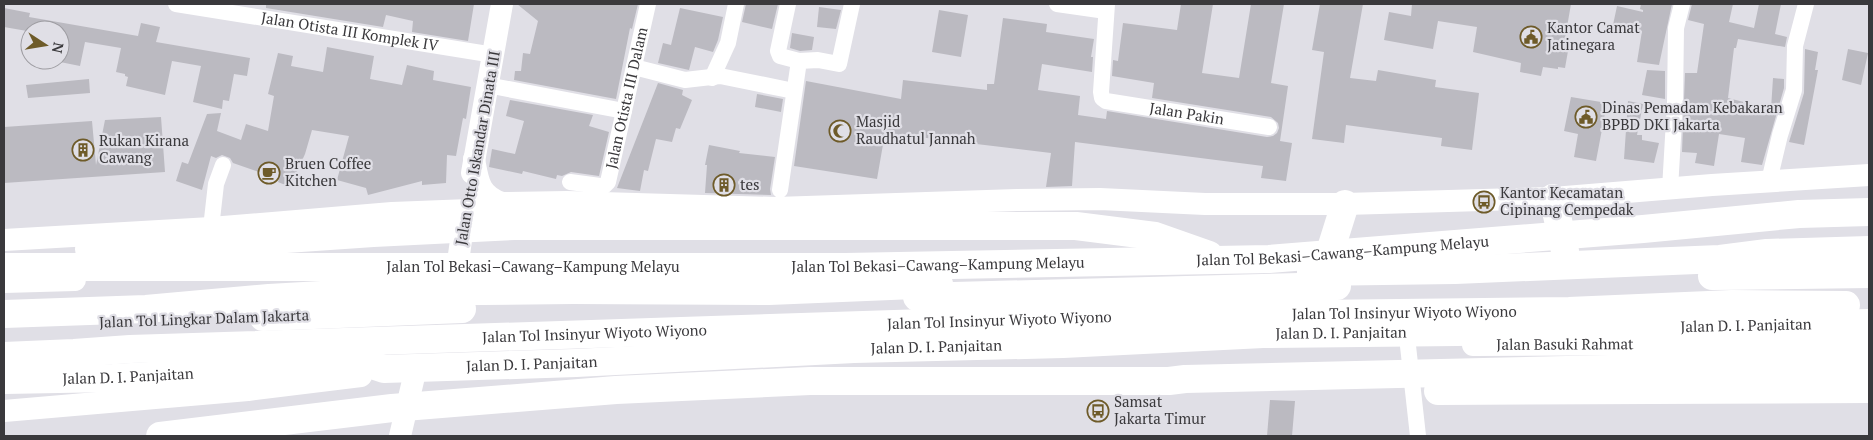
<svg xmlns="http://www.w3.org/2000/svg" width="1873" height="440" viewBox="0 0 1873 440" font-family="'PT Serif',serif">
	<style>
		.building { fill: #bbbac1 }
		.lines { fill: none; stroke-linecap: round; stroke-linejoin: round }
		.street { stroke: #fff; stroke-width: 16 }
		.secondary { stroke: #fff; stroke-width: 22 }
		.highway { stroke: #fff; stroke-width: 28 }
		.labels { text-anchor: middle; stroke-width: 4.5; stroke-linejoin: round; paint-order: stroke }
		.poi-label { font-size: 15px; fill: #3a393c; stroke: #e0dfe6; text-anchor: start }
		.street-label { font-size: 15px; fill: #3a393c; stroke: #e0dfe6 }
	</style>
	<rect width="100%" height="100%" fill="#e0dfe6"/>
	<g class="building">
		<polygon points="266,4 474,4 468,41 412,32 413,21 386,15 383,27 266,8"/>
		<polygon points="517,4 638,4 632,29 630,28 616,99 514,80 515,71 521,71 523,53 530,54 538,21"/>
		<polygon points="746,4 778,4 772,29 742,22"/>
		<polygon points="1181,4 1213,4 1202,73 1239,78 1251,4 1284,4 1271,83 1288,86 1280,141 1292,143 1286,181 1261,178 1263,166 1075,142 1072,186 1046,187 1051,153 885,133 877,179 794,166 806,81 901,99 903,80 987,90 987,84 994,84 1003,18 1047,24 1046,32 1094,39 1091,57 1093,57 1092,72 1042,64 1038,90 1080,96 1078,115 1106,119 1107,111 1267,137 1273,136 1277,133 1279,128 1278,123 1271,117 1152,98 1154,83 1112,76 1113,60 1118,61 1123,23 1177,30"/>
		<polygon points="1320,4 1363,4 1350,78 1376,81 1378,70 1436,80 1435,87 1479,93 1472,150 1441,146 1442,138 1346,125 1344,143 1312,139 1324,52 1312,50"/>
		<polygon points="1412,4 1571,4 1563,50 1568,51 1565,68 1558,67 1558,69 1543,67 1541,76 1520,72 1521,63 1473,52 1477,27 1438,21 1433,49 1384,40 1389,12 1411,16"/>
		<polygon points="1641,4 1672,4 1659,65 1637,62 1642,31 1613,25 1617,6 1643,12 1643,10 1640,9"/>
		<polygon points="1692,4 1733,4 1729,22 1754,28 1759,4 1781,4 1775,34 1787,37 1785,47 1738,39 1736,48 1734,48 1728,98 1771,109 1773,78 1784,79 1784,88 1762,165 1741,162 1745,138 1719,134 1714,166 1695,163 1697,153 1682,152 1685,73 1697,73 1704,24 1688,20"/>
		<polygon points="819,7 841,10 836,29 817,27"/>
		<polygon points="4,8 30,13 29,17 138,36 141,23 160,27 156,42 250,58 247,76 234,74 229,101 223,100 222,109 193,102 201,66 172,61 165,95 126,86 128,77 125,76 125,74 116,72 121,48 85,42 80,66 60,62 60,30 27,30 27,31 4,27"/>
		<polygon points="680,8 723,17 718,40 713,52 695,47 689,70 658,63 663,43 671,45"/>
		<polygon points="939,10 968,15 961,57 932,52"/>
		<polygon points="792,33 814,37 812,50 800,51 790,48"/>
		<polygon points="327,47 374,56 370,79 402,85 407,65 434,71 433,80 471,87 466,119 463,118 456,156 447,155 446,183 422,185 422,181 368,195 366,188 337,180 349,136 312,130 305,154 290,187 278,182 279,179 233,163 230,158 222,155 216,158 211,156 202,190 176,181 182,162 188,164 207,114 221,113 217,131 241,140 246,124 268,131 274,96 268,94 278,53 293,56 291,66 323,72"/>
		<polygon points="1805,49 1818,52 1815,70 1818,70 1804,145 1789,142 1804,93"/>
		<polygon points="1848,49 1868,53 1861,85 1842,80"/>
		<polygon points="1647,70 1665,71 1665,99 1642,95"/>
		<polygon points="89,79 90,93 28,98 26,85"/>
		<polygon points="658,83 683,90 682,95 692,100 680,129 676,128 672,142 656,139 648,171 644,170 640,191 617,188"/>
		<polygon points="757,94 783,99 781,112 755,107"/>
		<polygon points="1571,97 1607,103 1596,161 1574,157 1578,134 1564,131"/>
		<polygon points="510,100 593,115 589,126 609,132 599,176 571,172 562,176 557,175 556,179 523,171 522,174 489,167 492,149 515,154 524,121 506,116"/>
		<polygon points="1628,101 1643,104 1637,135 1642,135 1642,140 1659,143 1654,163 1624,159"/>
		<polygon points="161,117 165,172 4,183 4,127 92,121 96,165 105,120"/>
		<polygon points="709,145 740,151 739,153 775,157 770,189 771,195 705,193 707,165 705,165"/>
		<polygon points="1270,400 1295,401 1292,436 1267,436"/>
	</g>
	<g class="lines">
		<g class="street">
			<path id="s1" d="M176 4 494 55"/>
			<polyline points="788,4 778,51 780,56 799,61"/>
			<polyline points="1057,4 1106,11"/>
			<path id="s2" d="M1107 4 1101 92 1102 98 1106 101 1269 127"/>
			<polyline points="634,67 685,80 720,76 794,91"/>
			<polyline points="712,78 728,43 736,4"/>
			<polyline points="487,85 624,111"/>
			<polyline points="1769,181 1780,135 1794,90 1795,46 1806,4"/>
			<path id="s3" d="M570 182 600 186H604L608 182 648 4"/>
			<polyline points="1670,189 1675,103 1676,28 1682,4"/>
			<polyline points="780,190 799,61 818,60 839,64 852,4"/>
			<polyline points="211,228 216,184 223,165"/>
			<polyline points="1408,346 1418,436"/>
		</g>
		<g class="secondary">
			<path d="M474 159C478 181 479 195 502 203L567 202 776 208 1017 200 1100 199 1205 204H1345L1553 198 1712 185 1869 175"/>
			<polyline points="472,173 502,4"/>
			<polyline points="4,240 211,228 392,213 495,209 502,203"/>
			<polyline points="4,282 75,280"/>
			<polyline points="455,284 465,211"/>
			<path id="s4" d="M1473 345 1869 343"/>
			<polyline points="4,411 248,390 361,376"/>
			<polyline points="400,436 416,368"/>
		</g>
		<g class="highway">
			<polyline points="1553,198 1565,251"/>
			<polyline points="89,249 215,244 373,233 514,226 1076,226 1155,236 1209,255"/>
			<path id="s5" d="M4 267H845L1269 259 1643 229 1799 214 1869 212"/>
			<polyline points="1324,271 1345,204"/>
			<polyline points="1311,272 1455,270 1720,259 1767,253 1869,250"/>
			<polyline points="1712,276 1869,274"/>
			<polyline points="917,297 1337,286"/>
			<polyline points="4,314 146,309 269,298 374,292 573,290 769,291 939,284"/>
			<polyline points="263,317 462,309"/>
			<path id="s6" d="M4 356 74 353 130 349 1140 316 1569 311 1732 304 1846 305"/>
			<path id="s7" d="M4 380 113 378 369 364 384 369 576 363 854 349 1063 344 1263 334 1457 332 1869 323"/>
			<polyline points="1438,391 1869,389"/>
			<polyline points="160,436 392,408 616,390 810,381 1169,381 1185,379 1869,363"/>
		</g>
	</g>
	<defs>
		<g id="civic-ring" transform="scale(1.125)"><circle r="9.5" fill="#e0dfe6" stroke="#6e5b29" stroke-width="1.5"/><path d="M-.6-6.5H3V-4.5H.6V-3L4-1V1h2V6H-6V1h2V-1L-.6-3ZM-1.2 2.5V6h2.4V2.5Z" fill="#6e5b29"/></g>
		<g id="mosque-ring" transform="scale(1.125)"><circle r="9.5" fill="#e0dfe6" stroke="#6e5b29" stroke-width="1.5"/><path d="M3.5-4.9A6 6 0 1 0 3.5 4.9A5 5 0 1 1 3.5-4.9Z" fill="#6e5b29"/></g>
		<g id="building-ring" transform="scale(1.125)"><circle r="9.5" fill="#e0dfe6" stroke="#6e5b29" stroke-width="1.5"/><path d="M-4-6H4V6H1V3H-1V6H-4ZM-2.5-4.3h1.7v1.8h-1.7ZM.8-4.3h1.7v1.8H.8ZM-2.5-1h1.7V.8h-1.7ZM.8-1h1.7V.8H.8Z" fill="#6e5b29"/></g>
		<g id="cafe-ring" transform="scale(1.125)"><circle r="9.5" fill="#e0dfe6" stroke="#6e5b29" stroke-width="1.5"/><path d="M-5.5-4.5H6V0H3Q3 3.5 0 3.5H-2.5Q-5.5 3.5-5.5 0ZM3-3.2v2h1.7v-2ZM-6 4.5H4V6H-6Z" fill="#6e5b29"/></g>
		<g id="bus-ring" transform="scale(1.125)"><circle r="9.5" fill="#e0dfe6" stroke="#6e5b29" stroke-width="1.5"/><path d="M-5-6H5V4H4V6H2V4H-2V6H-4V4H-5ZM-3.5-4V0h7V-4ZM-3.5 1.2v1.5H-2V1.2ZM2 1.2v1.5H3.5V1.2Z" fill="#6e5b29"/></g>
	</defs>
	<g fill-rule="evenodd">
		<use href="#civic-ring" x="1531" y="37"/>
		<use href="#civic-ring" x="1586" y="117"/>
		<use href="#mosque-ring" x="840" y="131"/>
		<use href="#building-ring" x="83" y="150"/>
		<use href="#cafe-ring" x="269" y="173"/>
		<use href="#building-ring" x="724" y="185"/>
		<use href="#bus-ring" x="1484" y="202"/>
		<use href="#bus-ring" x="1098" y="411"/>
	</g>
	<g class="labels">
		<g class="poi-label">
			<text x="1547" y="33">Kantor Camat<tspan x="1547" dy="17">Jatinegara</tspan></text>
			<text x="1602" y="113">Dinas Pemadam Kebakaran<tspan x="1602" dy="17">BPBD DKI Jakarta</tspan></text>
			<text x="856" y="127">Masjid<tspan x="856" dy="17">Raudhatul Jannah</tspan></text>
			<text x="99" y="146">Rukan Kirana<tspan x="99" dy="17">Cawang</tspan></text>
			<text x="285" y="169">Bruen Coffee<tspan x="285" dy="17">Kitchen</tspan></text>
			<text x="740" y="190">tes</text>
			<text x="1500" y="198">Kantor Kecamatan<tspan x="1500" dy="17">Cipinang Cempedak</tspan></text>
			<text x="1114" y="407">Samsat<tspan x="1114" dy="17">Jakarta Timur</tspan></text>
		</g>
		<g class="street-label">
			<text dy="5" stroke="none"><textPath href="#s1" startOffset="176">Jalan Otista III Komplek IV</textPath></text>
			<text dy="5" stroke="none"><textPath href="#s3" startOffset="126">Jalan Otista III Dalam</textPath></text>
			<text dy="5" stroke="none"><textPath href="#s2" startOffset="181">Jalan Pakin</textPath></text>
			<text transform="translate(478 148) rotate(-80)" y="5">Jalan Otto Iskandar Dinata III</text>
			<text dy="5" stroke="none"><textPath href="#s5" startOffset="1339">Jalan Tol Bekasi–Cawang–Kampung Melayu</textPath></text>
			<text dy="5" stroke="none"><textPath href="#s5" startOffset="934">Jalan Tol Bekasi–Cawang–Kampung Melayu</textPath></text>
			<text dy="5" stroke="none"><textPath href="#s5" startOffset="529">Jalan Tol Bekasi–Cawang–Kampung Melayu</textPath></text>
			<text dy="5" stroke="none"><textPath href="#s6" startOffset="1401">Jalan Tol Insinyur Wiyoto Wiyono</textPath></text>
			<text transform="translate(204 319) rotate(-2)" y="5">Jalan Tol Lingkar Dalam Jakarta</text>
			<text dy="5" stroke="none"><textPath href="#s6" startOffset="996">Jalan Tol Insinyur Wiyoto Wiyono</textPath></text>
			<text dy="5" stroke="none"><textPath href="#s7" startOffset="1744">Jalan D. I. Panjaitan</textPath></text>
			<text dy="5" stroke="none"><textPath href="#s7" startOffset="1339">Jalan D. I. Panjaitan</textPath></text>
			<text dy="5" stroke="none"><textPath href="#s6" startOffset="591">Jalan Tol Insinyur Wiyoto Wiyono</textPath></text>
			<text dy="5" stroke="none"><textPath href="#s4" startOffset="92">Jalan Basuki Rahmat</textPath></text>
			<text dy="5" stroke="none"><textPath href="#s7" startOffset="934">Jalan D. I. Panjaitan</textPath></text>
			<text dy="5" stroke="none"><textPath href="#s7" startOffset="529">Jalan D. I. Panjaitan</textPath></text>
			<text dy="5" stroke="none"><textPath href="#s7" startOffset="124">Jalan D. I. Panjaitan</textPath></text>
		</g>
	</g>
	<rect width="1873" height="440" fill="none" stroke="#3a393c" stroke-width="10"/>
	<g transform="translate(45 45) rotate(102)"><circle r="24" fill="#e0dfe6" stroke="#9e9da2"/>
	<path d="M0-4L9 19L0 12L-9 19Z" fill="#6e5b29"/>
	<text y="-8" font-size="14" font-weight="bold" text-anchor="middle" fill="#3a393c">N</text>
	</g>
</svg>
